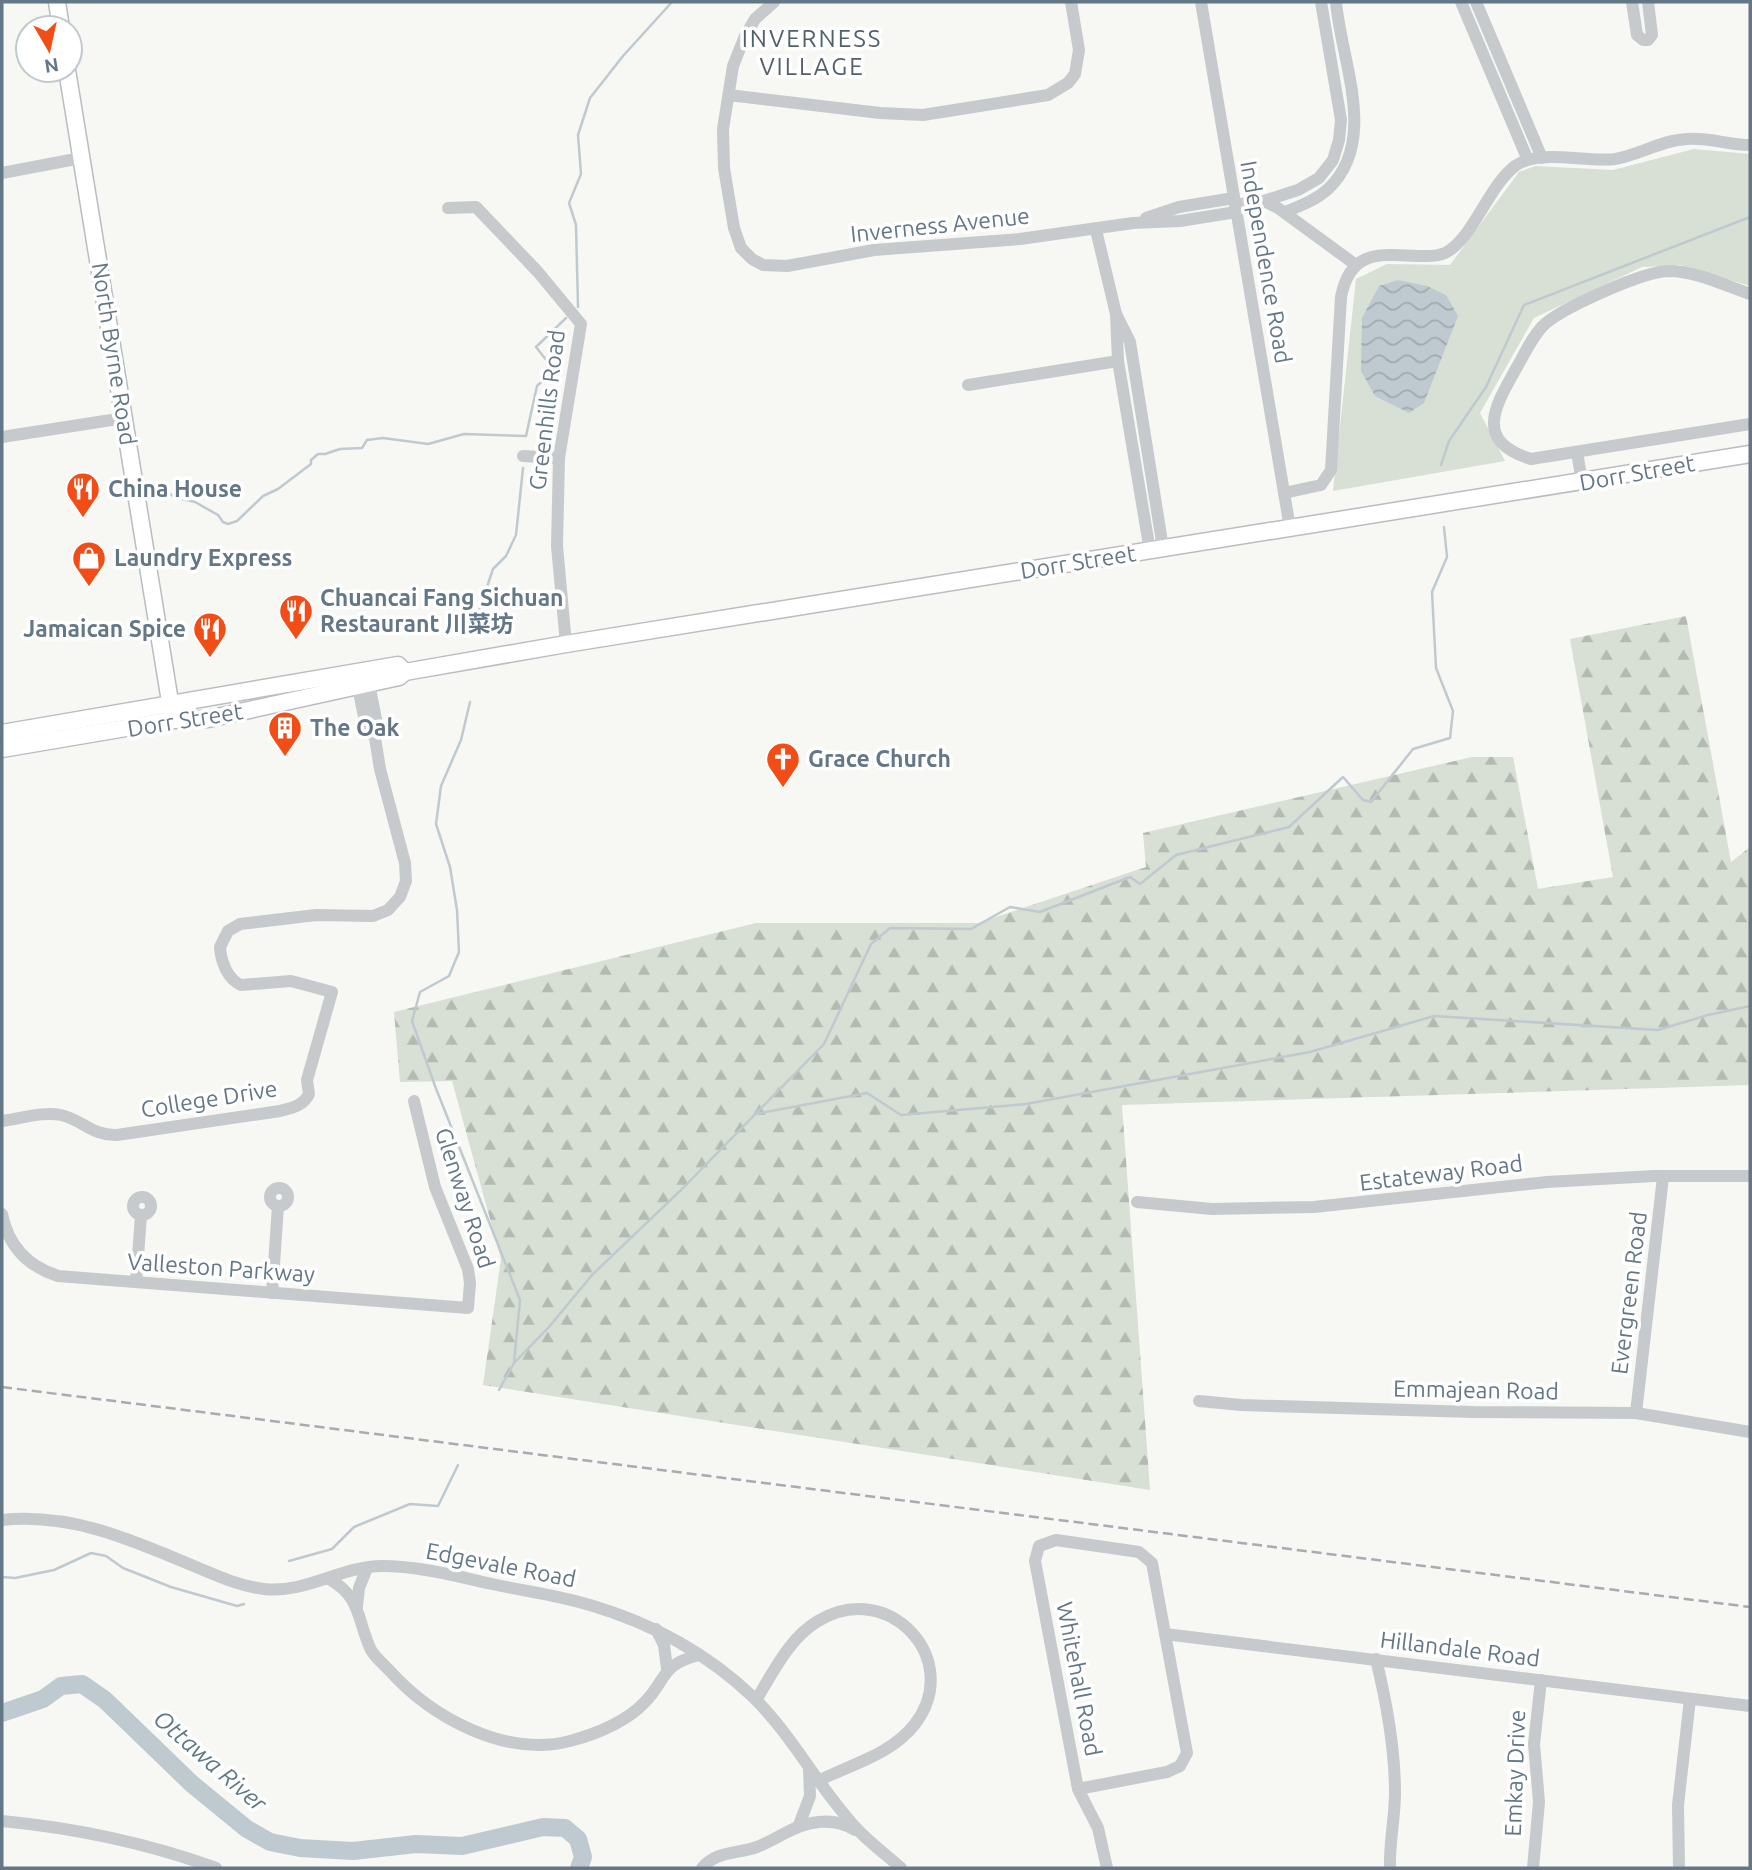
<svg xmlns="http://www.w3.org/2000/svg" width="1752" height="1870" viewBox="0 0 1752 1870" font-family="Ubuntu,'Noto Sans SC',sans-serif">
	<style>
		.green { fill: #d8dfd4 }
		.forest { fill: url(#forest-firs) }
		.water { fill: url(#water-waves) }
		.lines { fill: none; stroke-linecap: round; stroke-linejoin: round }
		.stream { stroke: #bfcad0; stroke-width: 2.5 }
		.river { stroke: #bfcad0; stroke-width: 18 }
		.major-casing { stroke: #b9bdc1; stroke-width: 19 }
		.minor { stroke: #c6cacd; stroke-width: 12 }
		.major { stroke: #fff; stroke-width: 16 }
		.rail { stroke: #a6acb2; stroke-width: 2.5; stroke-dasharray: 10 5; stroke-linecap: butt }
		.labels { text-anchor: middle; stroke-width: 7; stroke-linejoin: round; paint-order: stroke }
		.street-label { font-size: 23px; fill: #637787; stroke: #fff }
		.poi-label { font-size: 23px; font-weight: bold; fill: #637787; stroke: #fff; text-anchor: start }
		.neighbourhood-label { font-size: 24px; letter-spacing: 2px; fill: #52606b; stroke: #fff }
		.water-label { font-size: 24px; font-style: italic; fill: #5f7983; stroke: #fff }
	</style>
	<defs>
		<pattern id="forest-firs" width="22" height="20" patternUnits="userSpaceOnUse" patternTransform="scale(1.75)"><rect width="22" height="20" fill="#d8dfd4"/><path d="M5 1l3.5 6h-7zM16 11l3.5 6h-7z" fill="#b3bab2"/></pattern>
		<pattern id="water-waves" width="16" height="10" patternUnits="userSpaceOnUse" patternTransform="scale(1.75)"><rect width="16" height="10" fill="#bfcad0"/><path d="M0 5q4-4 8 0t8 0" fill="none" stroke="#9fa9ae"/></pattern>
	</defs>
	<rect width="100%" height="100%" fill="#f7f7f3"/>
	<polygon class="green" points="1694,149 1750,154 1750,286 1680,265 1642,267 1534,318 1480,413 1505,461 1333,491 1356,279 1387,264 1450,265 1519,172 1535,166 1613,170"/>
	<polygon class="forest" points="1686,616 1731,862 1750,847 1750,1085 1122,1105 1150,1490 483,1385 501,1259 452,1081 400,1082 394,1012 756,923 978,923 1146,867 1143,833 1472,757 1513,757 1538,889 1613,877 1570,639"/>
	<polygon class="water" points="1398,280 1427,286 1446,295 1458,316 1424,403 1409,413 1375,396 1361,371 1362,318 1379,286"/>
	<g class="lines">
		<g class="stream">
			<polyline points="578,307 576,225 569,203 581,174 578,135 590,98 623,56 672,2"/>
			<polyline points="1441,465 1449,441 1486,387 1524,305 1750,217"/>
			<polyline points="164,489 174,497 195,502 218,515 223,522 228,524 237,521 263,496 278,489 311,464 311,460 318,454 325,454 340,449 362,448 367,440 383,438 428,444 464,434 526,436 537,386 554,370 536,347 566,318"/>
			<polyline points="476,620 493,569 506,556 516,535 523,468"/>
			<polyline points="470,702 461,740 441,786 436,824 450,867 457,910 459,952 449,976 420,992 412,1021 435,1086 520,1300 514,1363 499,1390"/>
			<polyline points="755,1114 867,1093 901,1115 1026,1104 1310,1052 1434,1016 1658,1030 1708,1015 1750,1006"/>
			<polyline points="514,1363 549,1327 592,1275 681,1190 824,1044 871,944 890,928 971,929 1010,907 1040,912 1130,877 1140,884 1176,855 1289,827 1343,777 1363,800 1371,802 1413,749 1450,738 1453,711 1436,668 1432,592 1447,557 1444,527"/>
			<polyline points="289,1561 332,1549 354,1527 410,1504 438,1506 458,1465"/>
			<polyline points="2,1577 15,1578 54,1570 91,1553 106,1556 123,1568 171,1587 237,1606 244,1604"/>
		</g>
		<polyline class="river" points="2,1713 43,1699 61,1686 82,1684 105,1700 192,1784 247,1829 270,1842 300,1848 353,1851 416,1844 462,1846 543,1827 565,1828 578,1839 583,1857 579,1868"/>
		<g class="major-casing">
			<g id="major">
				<polyline points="57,2 61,28"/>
				<polyline points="67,70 173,720"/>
				<polyline points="2,733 398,665 405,672"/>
				<polyline points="2,749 173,720 208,719 399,677 405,672 566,644 1750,454"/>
			</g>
		</g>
		<g class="minor">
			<polyline points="774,2 755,19 745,36 733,66 723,129 724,168 734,228 741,248 752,259 763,265 787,266 874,250 1020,239 1133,223 1180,221 1236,212"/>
			<polyline points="1201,2 1290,528"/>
			<polyline points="1461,2 1527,158"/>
			<polyline points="1476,2 1542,158"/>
			<polyline points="1632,2 1637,35 1643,40 1648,40 1652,35 1648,2"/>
			<polyline points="729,95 880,113 923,115 1048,95 1068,83 1075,74 1079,50 1071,2"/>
			<polyline points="2,173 81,158"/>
			<polyline points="1264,201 1298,190 1319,178 1333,160 1339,140 1341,120 1321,2"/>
			<polyline points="1235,205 1264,201 1278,208 1356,265"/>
			<polyline points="448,208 476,207 538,272 581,324 559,458 557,546 566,644"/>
			<path d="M1285 212C1300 206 1316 200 1328 189 1379 141 1341 61 1336 2"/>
			<polyline points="1146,218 1179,207 1234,198"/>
			<polyline points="1096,230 1116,314 1118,361 1150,551"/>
			<path d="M1750 294C1724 285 1696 271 1668 271 1642 272 1567 306 1546 323 1534 333 1525 353 1517 367 1495 406 1473 441 1531 459L1750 424"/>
			<polyline points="1116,314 1130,342 1163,548"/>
			<polyline points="968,385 1118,361"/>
			<polyline points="2,437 124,418"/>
			<polyline points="1577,452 1582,482"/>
			<polyline points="523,456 559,458"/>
			<path d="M1284 493 1321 485 1331 470 1341 297C1350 250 1379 254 1419 256 1428 256 1436 257 1445 253 1473 239 1487 188 1515 166 1540 148 1585 163 1615 159 1639 155 1662 140 1687 139 1709 137 1728 145 1750 145"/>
			<polyline points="364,685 365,692 360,697 366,726 375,738"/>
			<path d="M2 1121C20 1119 43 1111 61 1115 83 1120 92 1136 117 1135L280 1111C292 1108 303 1106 309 1094L307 1080 332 992 291 981 241 985C227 979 221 961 220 947L228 931 240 924 316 915 373 916 388 910 400 897 406 881 405 863 380 769 375 738 377 724 371 694 365 692"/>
			<circle cx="279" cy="1197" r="9"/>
			<circle cx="142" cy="1206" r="9"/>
			<polyline points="1137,1202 1212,1209 1314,1207 1547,1182 1654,1176 1750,1176"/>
			<path d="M2 1214C8 1245 27 1266 58 1276L468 1308 470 1283 468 1269 435 1187 414 1101"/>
			<polyline points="136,1282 141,1216"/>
			<polyline points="272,1293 278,1206"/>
			<polyline points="1199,1401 1241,1405 1473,1412 1636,1413 1750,1432"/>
			<polyline points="1636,1413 1663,1177"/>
			<path d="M2 1520C69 1513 128 1538 189 1564 214 1574 237 1586 264 1589 305 1594 342 1566 382 1566 419 1566 456 1576 492 1584 524 1591 558 1595 590 1605 651 1623 707 1653 753 1697 794 1737 819 1789 858 1830 871 1844 887 1855 901 1868"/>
			<path d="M329 1579C362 1597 357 1621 371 1650 375 1657 383 1664 389 1670 431 1717 505 1758 570 1741 596 1734 626 1722 645 1702 668 1678 660 1665 699 1655"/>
			<polyline points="357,1606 359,1588 367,1568"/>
			<polyline points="656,1629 664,1645 667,1669"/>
			<polyline points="1165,1634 1750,1706"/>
			<path d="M1376 1659C1387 1704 1395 1747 1395 1793 1395 1818 1389 1843 1390 1868"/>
			<path d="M756 1700C773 1673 789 1638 818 1621 889 1578 964 1660 915 1724 892 1754 852 1764 820 1780"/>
			<polyline points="1078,1789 1167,1772 1180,1766 1187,1753 1152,1563 1139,1552 1056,1540 1039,1546 1035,1561 1078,1789 1098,1828 1107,1868"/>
			<path d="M2 1821C75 1828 147 1843 216 1868"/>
			<polyline points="799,1825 810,1796 809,1769"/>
			<path d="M702 1868C716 1851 737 1854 757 1847 776 1840 792 1826 812 1823 827 1820 842 1822 855 1830"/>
			<polyline points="1533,1868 1539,1802 1534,1744 1541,1680"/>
			<polyline points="1679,1868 1678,1805 1690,1699"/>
		</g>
		<use href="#major" class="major"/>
		<polyline class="rail" points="2,1387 1750,1607"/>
	</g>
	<defs>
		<g id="restaurant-pin" transform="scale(1.75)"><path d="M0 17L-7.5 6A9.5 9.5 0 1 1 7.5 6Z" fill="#f34d17" stroke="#fff"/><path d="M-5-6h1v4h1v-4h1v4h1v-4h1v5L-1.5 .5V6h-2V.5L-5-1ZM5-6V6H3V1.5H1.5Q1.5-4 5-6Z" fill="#fff"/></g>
		<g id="shop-pin" transform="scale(1.75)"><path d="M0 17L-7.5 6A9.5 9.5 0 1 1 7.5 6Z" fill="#f34d17" stroke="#fff"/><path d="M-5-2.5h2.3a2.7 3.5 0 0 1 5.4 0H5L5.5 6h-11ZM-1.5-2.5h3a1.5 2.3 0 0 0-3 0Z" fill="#fff"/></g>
		<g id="building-pin" transform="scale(1.75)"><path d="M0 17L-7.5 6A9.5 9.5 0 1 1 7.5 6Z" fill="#f34d17" stroke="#fff"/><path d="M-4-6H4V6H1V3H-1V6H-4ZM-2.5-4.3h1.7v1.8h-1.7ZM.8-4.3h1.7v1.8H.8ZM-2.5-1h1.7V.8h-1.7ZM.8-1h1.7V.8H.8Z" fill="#fff"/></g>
		<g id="church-pin" transform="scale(1.75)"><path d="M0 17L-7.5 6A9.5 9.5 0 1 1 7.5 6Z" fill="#f34d17" stroke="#fff"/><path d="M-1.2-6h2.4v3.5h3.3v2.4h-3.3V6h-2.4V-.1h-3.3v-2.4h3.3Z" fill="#fff"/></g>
	</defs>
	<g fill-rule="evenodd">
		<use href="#restaurant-pin" x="83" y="489"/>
		<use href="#shop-pin" x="89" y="558"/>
		<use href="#restaurant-pin" x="296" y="611"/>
		<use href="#restaurant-pin" x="210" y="629"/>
		<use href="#building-pin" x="285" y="728"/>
		<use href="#church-pin" x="783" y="759"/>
	</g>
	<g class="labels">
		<g class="street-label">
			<text transform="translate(940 225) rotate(-6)" y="8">Inverness Avenue</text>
			<text transform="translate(1266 262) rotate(80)" y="8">Independence Road</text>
			<text transform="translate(114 354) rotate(81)" y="8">North Byrne Road</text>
			<text transform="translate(547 410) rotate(-83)" y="8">Greenhills Road</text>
			<text transform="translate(1637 473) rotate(-10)" y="8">Dorr Street</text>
			<text transform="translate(1078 562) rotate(-9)" y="8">Dorr Street</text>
			<text transform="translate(185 720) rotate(-9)" y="8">Dorr Street</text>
			<text transform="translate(209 1099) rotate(-9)" y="8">College Drive</text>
			<text transform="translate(1441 1173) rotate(-7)" y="8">Estateway Road</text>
			<text transform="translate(465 1198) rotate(72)" y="8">Glenway Road</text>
			<text transform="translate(221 1268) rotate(4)" y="8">Valleston Parkway</text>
			<text transform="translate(1629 1293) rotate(-83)" y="8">Evergreen Road</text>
			<text transform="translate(1476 1390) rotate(1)" y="8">Emmajean Road</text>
			<text transform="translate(501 1565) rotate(11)" y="8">Edgevale Road</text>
			<text transform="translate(1460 1649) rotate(7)" y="8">Hillandale Road</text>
			<text transform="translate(1079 1679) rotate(79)" y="8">Whitehall Road</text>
			<text transform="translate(1515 1773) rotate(-88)" y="8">Emkay Drive</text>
		</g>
		<g class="poi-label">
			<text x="108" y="497">China House</text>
			<text x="114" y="566">Laundry Express</text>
			<text x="320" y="606">Chuancai Fang Sichuan<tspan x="320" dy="26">Restaurant 川菜坊</tspan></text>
			<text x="186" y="637" text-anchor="end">Jamaican Spice</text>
			<text x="310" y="736">The Oak</text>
			<text x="808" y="767">Grace Church</text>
		</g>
		<g class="neighbourhood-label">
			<text x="812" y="47">INVERNESS<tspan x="812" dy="28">VILLAGE</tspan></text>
		</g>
		<g class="water-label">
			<text transform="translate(210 1761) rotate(41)" y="8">Ottawa River</text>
		</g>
	</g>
	<rect width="1752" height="1870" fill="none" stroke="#637787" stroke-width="7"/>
	<g transform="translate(49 49) rotate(171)"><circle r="33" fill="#ffffff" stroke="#c1c9cf" stroke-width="2"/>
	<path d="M0-5L12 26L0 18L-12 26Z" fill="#f34d17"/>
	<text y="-10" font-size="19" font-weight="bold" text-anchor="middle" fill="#637787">N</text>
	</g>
</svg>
